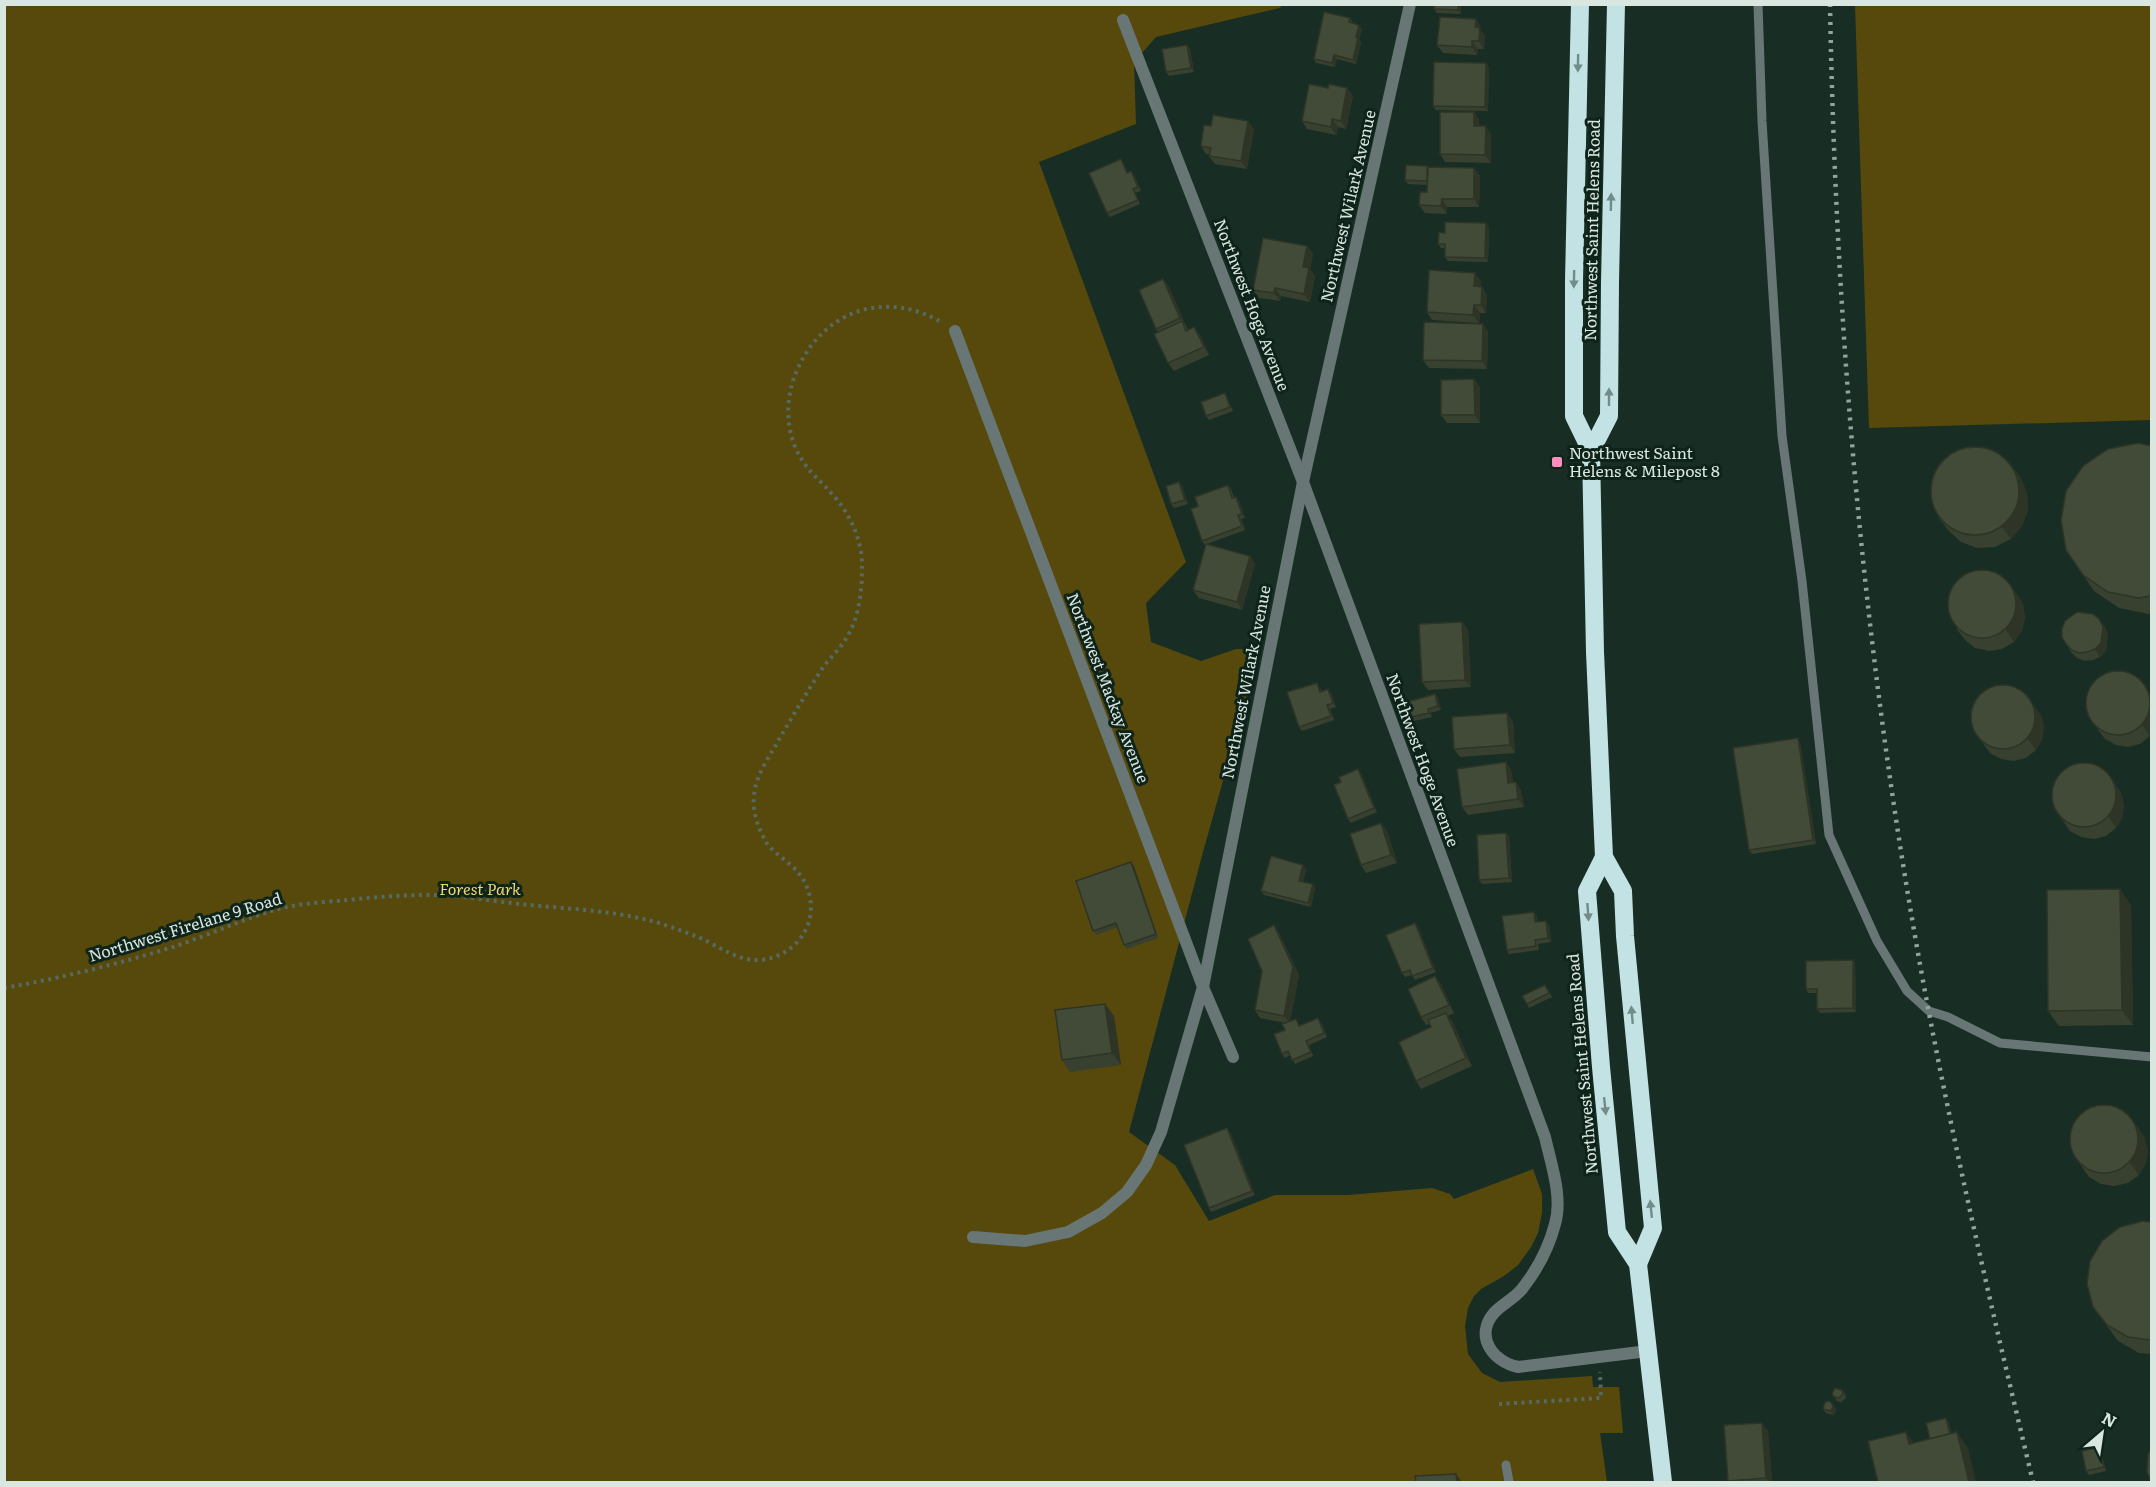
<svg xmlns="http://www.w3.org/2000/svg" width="2156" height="1487" viewBox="0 0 2156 1487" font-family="Literata,serif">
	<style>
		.green { fill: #56490b }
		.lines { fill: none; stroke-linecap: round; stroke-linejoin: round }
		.path { stroke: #576a61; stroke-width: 4; stroke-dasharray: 3 4.5; stroke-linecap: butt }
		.lane { stroke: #697676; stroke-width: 9 }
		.street { stroke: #697676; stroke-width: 12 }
		.highway { stroke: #c2e2e3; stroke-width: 18 }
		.rail { stroke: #94a49c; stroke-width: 4.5; stroke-dasharray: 3 6; stroke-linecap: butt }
		.wall { fill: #38402f }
		.shaded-wall { fill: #2e3426 }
		.building { fill: #414b37; stroke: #2e3426; stroke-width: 1.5 }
		.oneway { fill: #718c89 }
		.poi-dot { fill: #fe8ebe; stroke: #0e241b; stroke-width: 2 }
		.labels { text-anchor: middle; stroke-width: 6; stroke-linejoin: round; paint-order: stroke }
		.street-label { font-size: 16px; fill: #dae7e0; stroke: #0e241b }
		.poi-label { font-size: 16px; fill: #dae7e0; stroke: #0e241b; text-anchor: start }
		.park-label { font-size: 16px; font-style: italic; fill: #f0d76f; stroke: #0e241b }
	</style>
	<rect width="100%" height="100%" fill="#182e24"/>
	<g class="green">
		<polygon points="5,5 1282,5 1280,8 1156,37 1134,62 1136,124 1039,162 1186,562 1146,603 1151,642 1201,661 1236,649 1249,649 1257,660 1203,852 1129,1132 1175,1165 1209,1221 1275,1195 1348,1195 1432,1188 1450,1194 1454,1199 1533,1169 1542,1194 1542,1213 1538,1233 1531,1247 1518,1265 1504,1276 1481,1289 1474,1296 1468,1308 1465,1326 1468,1354 1482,1373 1500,1382 1592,1376 1593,1387 1619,1387 1623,1433 1600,1433 1607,1482 5,1482"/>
		<polygon points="1855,5 2151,5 2151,420 1869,428"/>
	</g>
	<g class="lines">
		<g class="path">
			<path d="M4 988C61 978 118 964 173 947 209 935 245 918 282 908 303 903 326 902 347 900 375 897 402 895 430 895 459 895 490 901 520 904 566 909 614 910 659 923 672 927 685 932 698 937 717 945 737 961 759 960 778 959 796 948 805 931 816 911 811 886 796 870 787 860 774 854 766 842 758 828 752 811 754 795 756 775 768 759 777 743 791 719 805 695 820 672 826 662 834 655 841 646 858 624 862 596 862 568 863 542 850 513 832 494 823 483 812 475 804 463 783 433 784 393 801 362 813 338 835 318 862 310 889 303 918 308 941 322"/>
			<polyline points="1499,1404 1601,1398 1600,1372"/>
		</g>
		<g class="lane">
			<polyline points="1758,4 1762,121 1782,436 1802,581 1829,835 1877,941 1907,991 1929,1011 1948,1017 2000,1043 2152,1057"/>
			<polyline points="1506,1465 1509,1482"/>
		</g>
		<g class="street">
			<path d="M1123 20 1303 482 1545 1137C1551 1164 1563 1197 1555 1224 1549 1247 1537 1270 1522 1289 1514 1299 1502 1304 1494 1313 1474 1336 1493 1362 1518 1367L1648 1351"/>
			<polyline points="955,331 1203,987 1233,1057"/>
			<polyline points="973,1237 1025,1241 1068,1232 1102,1213 1127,1192 1146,1165 1161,1132 1203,987 1303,482 1410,4"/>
		</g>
		<g class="highway">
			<polyline points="1580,4 1574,281 1574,416 1591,451 1595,652 1604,857 1623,891 1625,936 1653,1228 1638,1264"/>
			<polyline points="1591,451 1609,416 1610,282 1616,4"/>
			<polyline points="1604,857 1587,891 1601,1067 1617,1232 1638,1264 1663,1482"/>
		</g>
		<path class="rail" d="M1830 4C1836 342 1866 681 1929 1013 1959 1170 1996 1327 2033 1482"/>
	</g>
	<g class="wall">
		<polygon points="1435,4 1461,4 1461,14 1437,13 1434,9"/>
		<polygon points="1350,18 1353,23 1362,29 1359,39 1361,42 1356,64 1337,59 1335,67 1316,63 1314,59"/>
		<polygon points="1481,27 1481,30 1485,36 1484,49 1478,49 1477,55 1443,53 1437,45"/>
		<polygon points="1187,45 1190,49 1194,72 1169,76 1166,72"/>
		<polygon points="1486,63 1489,67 1488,111 1436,110 1433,106"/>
		<polygon points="1328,88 1347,88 1353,96 1346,129 1338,127 1336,135 1307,129 1302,121"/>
		<polygon points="1474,112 1479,120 1479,126 1491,134 1491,163 1445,162 1440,154"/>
		<polygon points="1211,126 1254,129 1247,169 1215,164 1209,156 1209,154 1206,154 1201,146"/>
		<polygon points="1121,159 1128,173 1131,171 1134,175 1141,191 1135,193 1140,204 1110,217 1107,213"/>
		<polygon points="1427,166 1428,167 1474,168 1480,176 1479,207 1447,207 1447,214 1425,213 1419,205 1427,192 1427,185 1408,184 1405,180"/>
		<polygon points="1489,227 1488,262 1448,261 1445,257 1445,248 1441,248 1438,244 1445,233"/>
		<polygon points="1307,246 1313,254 1310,269 1315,276 1310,302 1281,296 1280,301 1259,298 1253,290"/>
		<polygon points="1163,279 1169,287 1186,326 1188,330 1200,335 1209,355 1174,371 1168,363 1158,332 1156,329"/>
		<polygon points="1481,281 1480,287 1482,287 1487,295 1486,313 1480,313 1479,323 1432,320 1427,312"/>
		<polygon points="1483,324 1488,332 1487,369 1429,368 1423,360"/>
		<polygon points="1474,379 1480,387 1480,423 1447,423 1441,415"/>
		<polygon points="1225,393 1227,397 1233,411 1209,420 1206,416"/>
		<polygon points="2151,446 2151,613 2149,614 2119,608 2094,591 2066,550"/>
		<polygon points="2011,465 2020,477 2027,493 2028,510 2022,526 2011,539 1995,547 1977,548 1961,542 1948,530 1939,518"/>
		<polygon points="1179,482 1182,486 1188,504 1174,508 1171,504"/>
		<polygon points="1228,485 1231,489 1234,497 1236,497 1239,501 1245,518 1241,519 1245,530 1207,544 1250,556 1255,564 1242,610 1199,598 1193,590 1206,544 1205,545 1202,541 1198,506"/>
		<polygon points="2016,593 2023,604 2025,618 2022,631 2014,642 2002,649 1989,651 1975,648 1965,640 1956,628"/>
		<polygon points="2099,619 2105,627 2108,635 2106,651 2100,657 2093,660 2085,661 2077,658 2071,652 2066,644"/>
		<polygon points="1462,622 1468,630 1471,687 1428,690 1422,682"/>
		<polygon points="2116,671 2150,736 2140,744 2128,747 2116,745 2105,739 2089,717"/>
		<polygon points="1320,687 1321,691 1331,693 1336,707 1330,709 1334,720 1302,731 1299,727"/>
		<polygon points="1435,694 1438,698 1441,710 1430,713 1432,717 1414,721 1411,717"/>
		<polygon points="2041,715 2044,727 2042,740 2036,750 2026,758 2014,761 2001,759 1990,753 1974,731"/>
		<polygon points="1513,721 1515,753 1460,757 1454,749"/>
		<polygon points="1800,742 1816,844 1752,854 1749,850"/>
		<polygon points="1506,762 1511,770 1513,783 1521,790 1524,807 1468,815 1462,807"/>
		<polygon points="1361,773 1377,812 1351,823 1348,819 1341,782"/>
		<polygon points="2113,781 2121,793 2124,805 2122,818 2116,828 2106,836 2094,839 2081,837 2070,831 2055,809"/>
		<polygon points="1381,823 1387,831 1397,863 1366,873 1361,865"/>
		<polygon points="1506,833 1509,837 1512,882 1482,884 1479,880"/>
		<polygon points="1134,866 1158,938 1127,949 1124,945 1118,927 1096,935 1093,931"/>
		<polygon points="1306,869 1303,882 1313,884 1315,888 1311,907 1264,895 1261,891"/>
		<polygon points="2131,905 2133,1025 2059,1026 2048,1011"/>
		<polygon points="1537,916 1537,922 1549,925 1551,942 1538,944 1539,950 1509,954 1507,950"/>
		<polygon points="1274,925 1279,933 1299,975 1290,1021 1296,1019 1300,1025 1321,1022 1327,1037 1309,1045 1313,1056 1295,1064 1290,1055 1285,1058 1282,1054 1286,1023 1260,1018 1255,1010"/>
		<polygon points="1418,927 1436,972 1415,980 1412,975 1405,977 1402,973"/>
		<polygon points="1853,960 1855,964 1856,1012 1820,1013 1817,1009 1817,993 1808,993 1806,989"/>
		<polygon points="1441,984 1454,1013 1448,1016 1452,1021 1472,1066 1421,1089 1416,1081 1431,1027 1430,1024 1426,1025 1421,1017"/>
		<polygon points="1548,989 1552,997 1529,1008 1527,1004"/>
		<polygon points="1114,1016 1121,1065 1070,1072 1062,1060"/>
		<polygon points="1230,1132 1255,1195 1211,1212 1209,1208"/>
		<polygon points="2144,1136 2148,1150 2146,1163 2139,1175 2128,1183 2114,1186 2101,1184 2089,1177 2073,1154"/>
		<polygon points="2151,1222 2151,1354 2139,1353 2118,1341 2093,1307"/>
		<polygon points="1842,1390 1845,1394 1846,1398 1841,1402 1837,1401 1832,1394"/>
		<polygon points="1832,1403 1835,1407 1836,1412 1833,1415 1826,1413 1823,1409"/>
		<polygon points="1768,1431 1772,1482 1729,1482 1728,1481"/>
		<polygon points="2101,1451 2106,1471 2089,1475 2086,1471"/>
	</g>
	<g class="shaded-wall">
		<polygon points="1458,4 1461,4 1461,14 1458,10"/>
		<polygon points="1476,19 1481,27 1481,30 1485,36 1484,49 1479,41 1475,27"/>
		<polygon points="1359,25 1362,29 1359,39 1361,42 1356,64 1353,60 1356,37"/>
		<polygon points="1472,41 1478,49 1477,55 1472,47"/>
		<polygon points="1187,45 1190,49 1194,72 1191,68"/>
		<polygon points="1334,55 1337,59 1335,67 1332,63"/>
		<polygon points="1486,63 1489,67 1488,111 1485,107"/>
		<polygon points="1347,88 1353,96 1346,129 1341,121"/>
		<polygon points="1474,112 1479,120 1480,134 1474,126"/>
		<polygon points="1332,119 1338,127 1336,135 1331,127"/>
		<polygon points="1248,121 1254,129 1247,169 1241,161"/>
		<polygon points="1486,126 1491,134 1491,163 1485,155"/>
		<polygon points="1474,168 1480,176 1479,207 1474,199"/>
		<polygon points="1442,199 1447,207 1447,214 1441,206"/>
		<polygon points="1486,223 1489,227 1488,262 1485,258"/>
		<polygon points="1307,246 1313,254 1310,269 1315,276 1310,302 1304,294 1303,267"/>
		<polygon points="1475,273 1481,281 1480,294 1474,286"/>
		<polygon points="1163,279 1169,287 1186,326 1180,318"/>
		<polygon points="1482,287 1487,295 1486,313 1481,305"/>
		<polygon points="1275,288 1281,296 1280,301 1274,293"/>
		<polygon points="1474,305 1480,313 1479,323 1473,315"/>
		<polygon points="1483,324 1488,332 1487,369 1482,361"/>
		<polygon points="1194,327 1200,335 1209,355 1204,347"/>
		<polygon points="1474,379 1480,387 1480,423 1475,415"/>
		<polygon points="2011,465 2020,477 2027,493 2028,510 2022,526 2011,539 2002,527"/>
		<polygon points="1179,482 1182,486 1188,504 1185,500"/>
		<polygon points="1236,497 1239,501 1245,518 1242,514"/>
		<polygon points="1250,556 1255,564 1242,610 1237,602"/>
		<polygon points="2008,581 2023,604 2025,618 2022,631 2014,642 2006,630"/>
		<polygon points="2099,619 2105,627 2108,635 2106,651 2100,657 2095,649"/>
		<polygon points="1462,622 1468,630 1471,687 1465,680"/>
		<polygon points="1328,689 1331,693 1336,707 1333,703"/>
		<polygon points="2147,689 2151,696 2151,734 2150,736 2142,725"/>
		<polygon points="1435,694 1438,698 1441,710 1438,706"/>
		<polygon points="2032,703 2041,715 2044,727 2042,740 2036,750 2027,738"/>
		<polygon points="1507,713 1513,721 1515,753 1510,745"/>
		<polygon points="1798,738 1800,742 1816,844 1813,840"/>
		<polygon points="1506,762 1511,770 1514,791 1508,783"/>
		<polygon points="1358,769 1361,773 1377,812 1374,808"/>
		<polygon points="2113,781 2121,793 2124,805 2122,818 2116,828 2108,816"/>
		<polygon points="1516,782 1521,790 1524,807 1518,799"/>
		<polygon points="1381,823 1387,831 1397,863 1391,855"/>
		<polygon points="1506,833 1509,837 1512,882 1509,878"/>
		<polygon points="1131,862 1134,866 1158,938 1156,934"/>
		<polygon points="1303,865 1306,869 1302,885 1299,881"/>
		<polygon points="1313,884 1315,888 1311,907 1308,903"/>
		<polygon points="2120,889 2131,905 2133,1025 2122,1010"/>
		<polygon points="1534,912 1537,916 1538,926 1535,922"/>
		<polygon points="1546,921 1549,925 1551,942 1548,938"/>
		<polygon points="1415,923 1418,927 1436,972 1433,968"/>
		<polygon points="1274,925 1279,933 1299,975 1290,1023 1284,1016"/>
		<polygon points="1853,960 1855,964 1856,1012 1853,1008"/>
		<polygon points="1435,976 1441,984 1454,1013 1449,1005"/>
		<polygon points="1105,1004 1114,1016 1121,1065 1112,1053"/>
		<polygon points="1446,1013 1452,1021 1472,1066 1466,1058"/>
		<polygon points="2136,1125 2144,1136 2148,1150 2146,1163 2139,1175 2130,1163"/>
		<polygon points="1227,1128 1230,1132 1255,1195 1252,1191"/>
		<polygon points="1832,1403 1835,1407 1836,1412 1833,1415 1830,1411"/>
		<polygon points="1946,1418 1949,1422 1953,1440 1950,1436"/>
		<polygon points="1762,1423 1768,1431 1772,1482 1769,1482 1766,1478"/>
		<polygon points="1906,1432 1917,1448 1909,1444"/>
		<polygon points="1957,1432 1968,1448 1976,1482 1969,1482"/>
		<polygon points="2099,1447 2101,1451 2106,1471 2104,1467"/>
		<polygon points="1456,1474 1462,1482 1457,1482"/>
	</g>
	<g class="building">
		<polygon points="1435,4 1458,4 1458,10 1434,9"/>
		<polygon points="1324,12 1350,18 1349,22 1359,25 1356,37 1358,38 1353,60 1334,55 1332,63 1314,59"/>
		<polygon points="1440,17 1476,19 1475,27 1480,28 1479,41 1472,41 1472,47 1437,45"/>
		<polygon points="1187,45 1191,68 1166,72 1162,49"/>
		<polygon points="1434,62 1486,63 1485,107 1433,106"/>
		<polygon points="1309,84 1328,88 1329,84 1347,88 1341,121 1332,119 1331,127 1302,121"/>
		<polygon points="1440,112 1474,112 1474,126 1486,126 1485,155 1440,154"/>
		<polygon points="1213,115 1248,121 1241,161 1209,156 1211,148 1201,146 1204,125 1211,126"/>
		<polygon points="1121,159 1127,173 1131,171 1138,187 1133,189 1138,200 1107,213 1089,173"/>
		<polygon points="1406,165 1427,166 1427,181 1405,180"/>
		<polygon points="1428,167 1474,168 1474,199 1442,199 1441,206 1419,205 1420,192 1427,192"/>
		<polygon points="1445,222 1486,223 1485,258 1445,257 1445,244 1438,244 1439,232 1445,233"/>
		<polygon points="1263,238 1307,246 1303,267 1309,268 1304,294 1275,288 1274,293 1253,290"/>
		<polygon points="1429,270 1475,273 1474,286 1482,287 1481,305 1474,305 1473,315 1427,312"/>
		<polygon points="1163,279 1180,318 1156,329 1139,290"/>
		<polygon points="1182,321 1186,331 1194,327 1204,347 1168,363 1154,334"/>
		<polygon points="1424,322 1483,324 1482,361 1423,360"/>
		<polygon points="1474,379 1475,415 1441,415 1441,380"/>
		<polygon points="1225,393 1230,407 1206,416 1201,402"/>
		<polygon points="2138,443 2151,446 2151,596 2138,598 2108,592 2083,575 2066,550 2061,520 2066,491 2083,466 2108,449"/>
		<circle cx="1975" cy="491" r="44"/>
		<polygon points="1179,482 1185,500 1171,504 1166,486"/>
		<polygon points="1228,485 1232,498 1236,497 1242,514 1238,515 1242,526 1202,541 1191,509 1198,506 1195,497"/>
		<polygon points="1206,544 1250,556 1237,602 1193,590"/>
		<circle cx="1982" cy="604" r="34"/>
		<polygon points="2077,612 2093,614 2099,619 2103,627 2101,643 2095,649 2087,652 2079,653 2072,650 2066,644 2062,637 2062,629 2065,621"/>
		<polygon points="1462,622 1465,680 1422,682 1419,624"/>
		<circle cx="2118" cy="703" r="32"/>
		<polygon points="1317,683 1320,692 1328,689 1333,703 1327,705 1331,716 1299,727 1287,692"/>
		<circle cx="2003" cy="717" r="32"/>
		<polygon points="1435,694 1438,706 1428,709 1429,713 1411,717 1407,702"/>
		<polygon points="1507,713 1510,745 1454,749 1452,717"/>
		<polygon points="1798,738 1813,840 1749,850 1733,748"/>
		<polygon points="1506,762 1508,783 1516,782 1518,799 1462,807 1457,769"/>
		<circle cx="2084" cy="795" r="32"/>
		<polygon points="1358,769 1374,808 1348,819 1334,785 1341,782 1339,777"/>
		<polygon points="1381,823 1391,855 1361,865 1350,834"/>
		<polygon points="1506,833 1509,878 1479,880 1477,835"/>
		<polygon points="1271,856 1303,865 1299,881 1313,884 1308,903 1261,891"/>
		<polygon points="1131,862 1156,934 1124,945 1116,923 1093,931 1076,881"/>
		<polygon points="2120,889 2122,1010 2048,1011 2047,890"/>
		<polygon points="1534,912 1535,922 1546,921 1548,938 1535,940 1536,946 1507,950 1502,916"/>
		<polygon points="1415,923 1433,968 1412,976 1410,970 1402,973 1386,935"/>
		<polygon points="1274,925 1293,967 1284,1016 1255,1010 1262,971 1248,939"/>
		<polygon points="1853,960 1853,1008 1817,1009 1817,989 1806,989 1806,961"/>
		<polygon points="1435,976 1449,1005 1421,1017 1408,989"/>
		<polygon points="1545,985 1549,993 1527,1004 1522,996"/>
		<polygon points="1105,1004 1112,1053 1062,1060 1055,1010"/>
		<polygon points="1446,1013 1466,1058 1416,1081 1399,1042 1431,1027 1428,1020"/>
		<polygon points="1318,1018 1324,1033 1306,1041 1311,1052 1292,1060 1288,1051 1282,1054 1274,1034 1285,1030 1282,1024 1296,1019 1299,1026"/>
		<circle cx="2104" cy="1139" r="34"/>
		<polygon points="1227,1128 1252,1191 1209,1208 1184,1145"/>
		<polygon points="2143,1221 2151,1222 2151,1340 2128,1337 2107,1325 2093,1307 2087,1284 2090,1261 2102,1241 2120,1227"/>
		<polygon points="1835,1388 1842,1390 1843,1394 1839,1398 1834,1397 1832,1394"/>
		<polygon points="1829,1401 1832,1403 1833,1408 1830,1411 1823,1409 1825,1402"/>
		<polygon points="1946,1418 1950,1434 1930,1439 1926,1423"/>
		<polygon points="1762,1423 1766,1478 1728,1481 1724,1425"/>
		<polygon points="1906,1432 1909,1444 1957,1432 1969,1482 1878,1482 1868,1441"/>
		<polygon points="2099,1447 2104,1467 2086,1471 2082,1451"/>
		<polygon points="2151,1448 2151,1482 2147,1472 2148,1455"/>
		<polygon points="1456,1474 1457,1482 1416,1482 1415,1476"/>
	</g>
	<defs><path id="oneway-solid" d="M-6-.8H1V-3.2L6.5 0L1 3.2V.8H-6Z" transform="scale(1.5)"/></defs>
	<g class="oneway">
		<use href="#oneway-solid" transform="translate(1578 63) rotate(91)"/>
		<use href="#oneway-solid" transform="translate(1611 202) rotate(-89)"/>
		<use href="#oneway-solid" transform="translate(1574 279) rotate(91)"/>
		<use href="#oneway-solid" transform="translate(1609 397) rotate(-90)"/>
		<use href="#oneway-solid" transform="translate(1588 912) rotate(86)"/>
		<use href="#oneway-solid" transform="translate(1632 1015) rotate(-95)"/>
		<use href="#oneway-solid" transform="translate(1605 1106) rotate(84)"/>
		<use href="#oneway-solid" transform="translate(1651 1209) rotate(-96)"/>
	</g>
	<rect class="poi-dot" x="1551" y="456" width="12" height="12" rx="3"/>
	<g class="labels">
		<g class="street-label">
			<text transform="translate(1348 206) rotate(-77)" y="6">Northwest Wilark Avenue</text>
			<text transform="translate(1592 230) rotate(-89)" y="6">Northwest Saint Helens Road</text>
			<text transform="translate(1252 305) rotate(69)" y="6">Northwest Hoge Avenue</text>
			<text transform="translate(1246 682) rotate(-79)" y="6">Northwest Wilark Avenue</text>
			<text transform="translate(1108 688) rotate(69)" y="6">Northwest Mackay Avenue</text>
			<text transform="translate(1423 760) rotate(70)" y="6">Northwest Hoge Avenue</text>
			<text transform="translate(185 927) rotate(-17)" y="6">Northwest Firelane 9 Road</text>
			<text transform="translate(1582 1064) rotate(-95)" y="6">Northwest Saint Helens Road</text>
		</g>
		<g class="poi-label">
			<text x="1569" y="459">Northwest Saint<tspan x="1569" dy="18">Helens &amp; Milepost 8</tspan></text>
		</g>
		<g class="park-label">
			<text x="480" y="895">Forest Park</text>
		</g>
	</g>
	<rect width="2156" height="1487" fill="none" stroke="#dae7e0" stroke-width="12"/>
	<g transform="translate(2102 1433) rotate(29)" stroke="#0e241b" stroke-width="4.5" paint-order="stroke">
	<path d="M0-4.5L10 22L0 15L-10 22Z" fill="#dae7e0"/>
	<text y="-9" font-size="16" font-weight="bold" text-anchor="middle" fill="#dae7e0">N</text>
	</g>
</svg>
